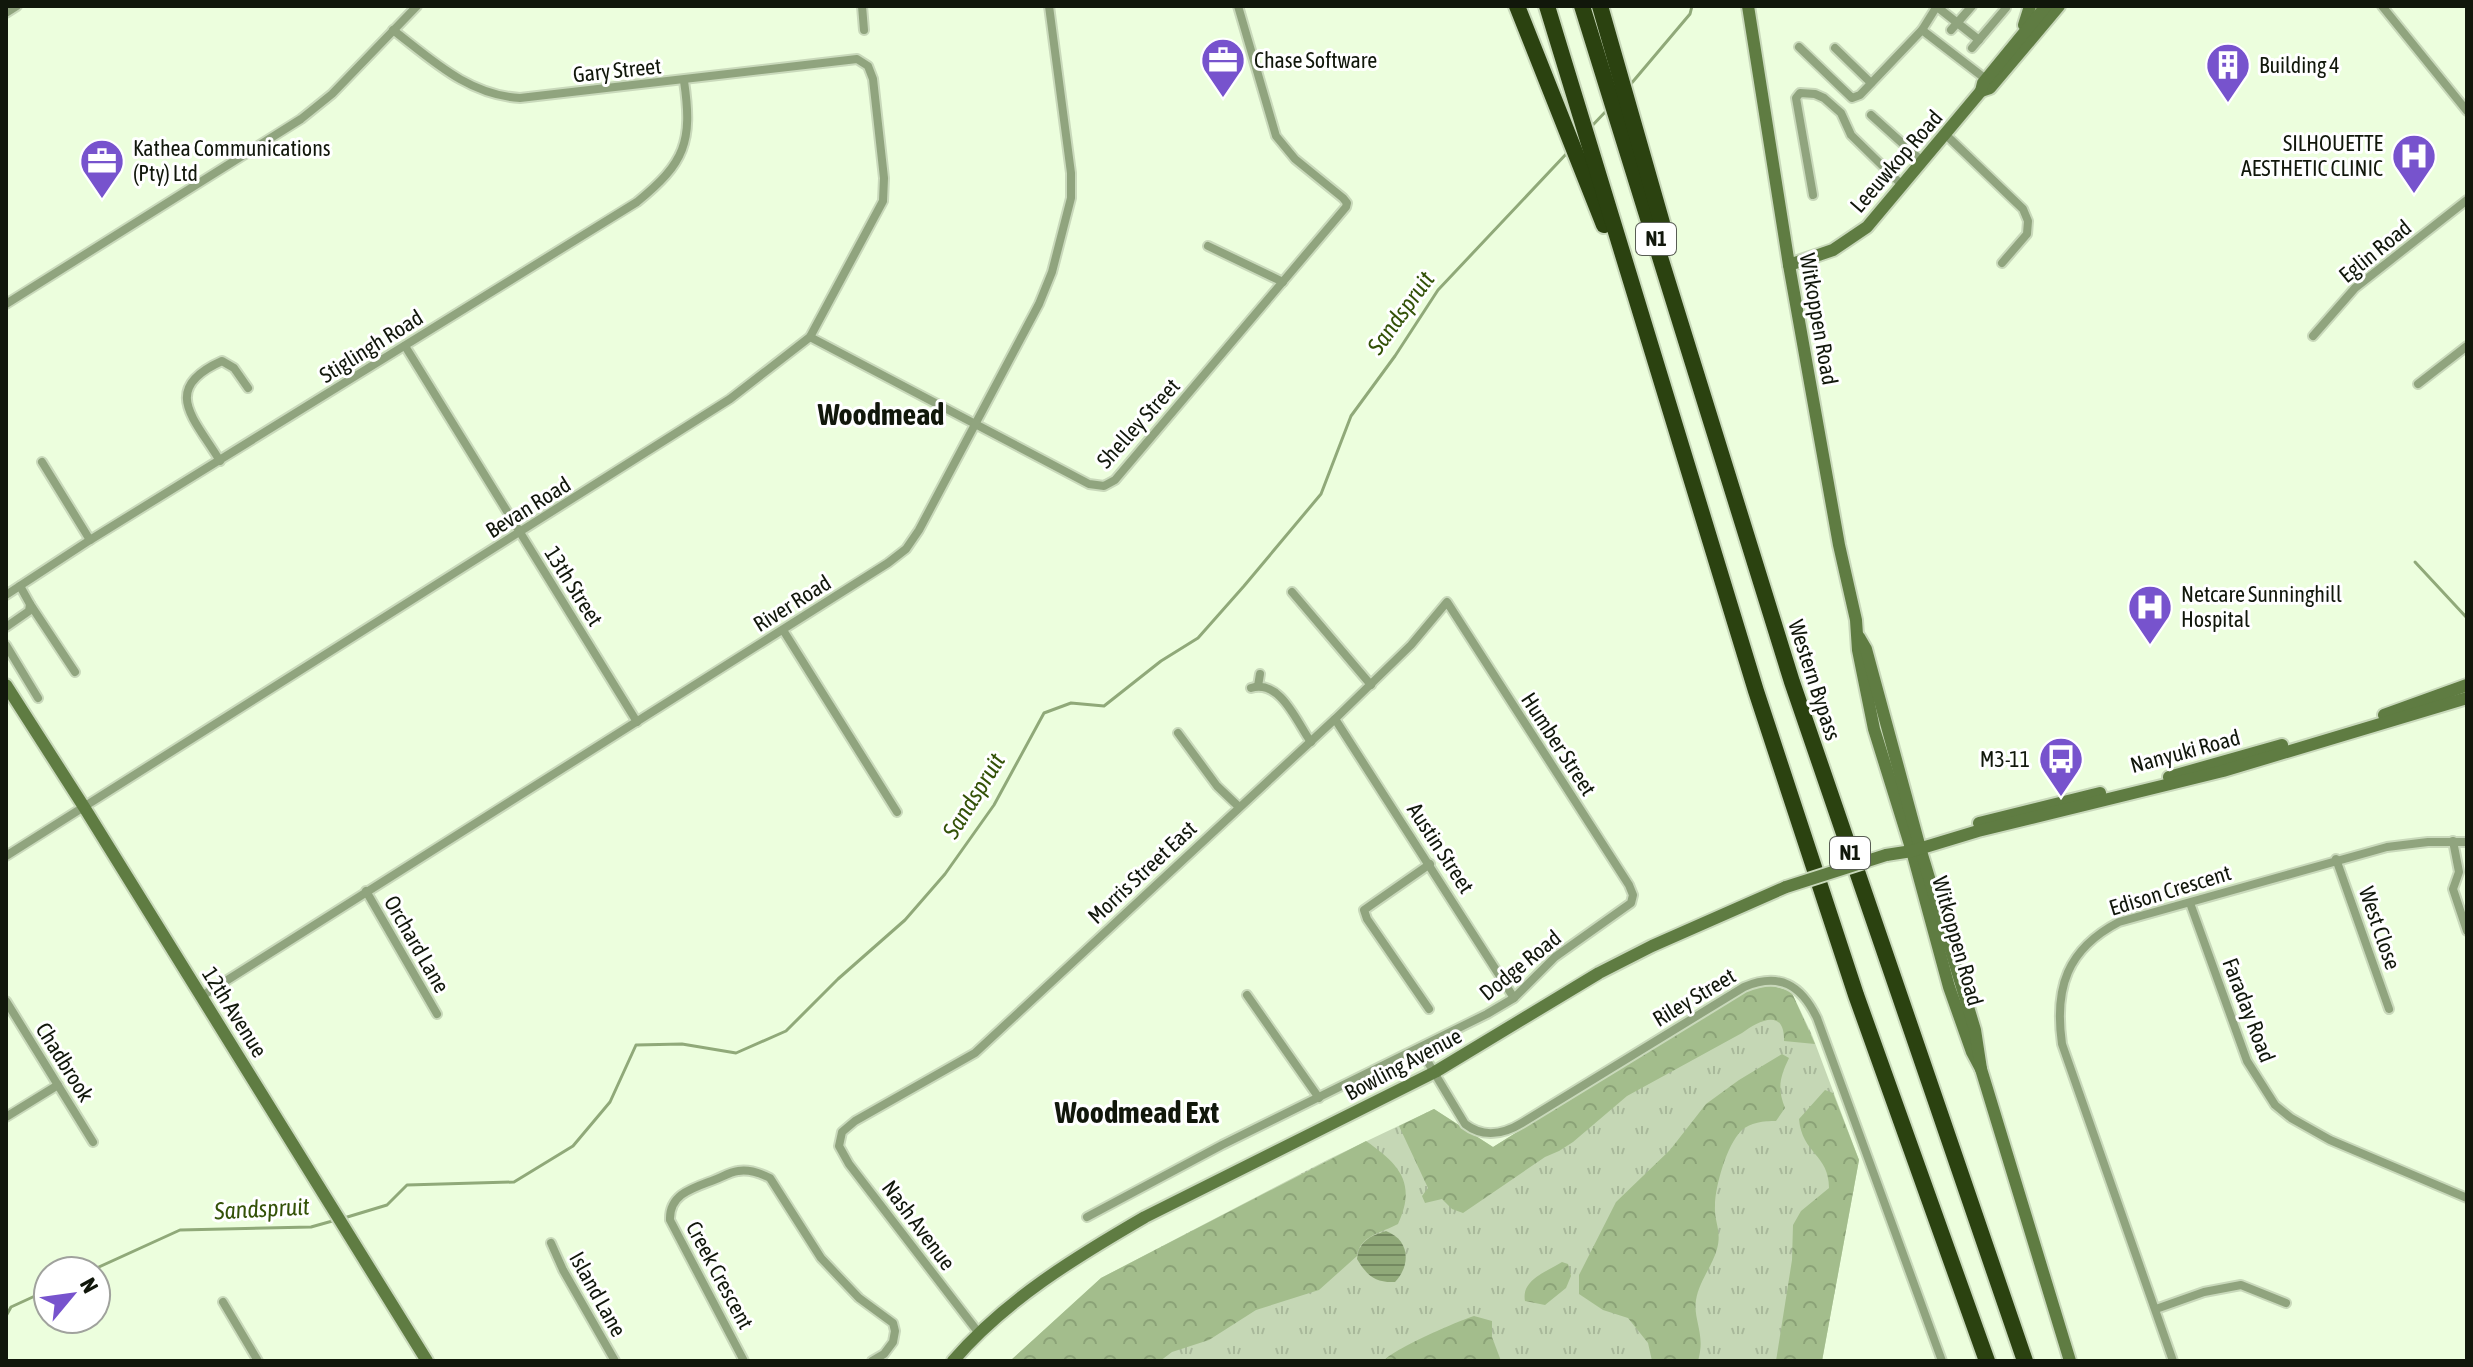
<svg xmlns="http://www.w3.org/2000/svg" width="2473" height="1367" viewBox="0 0 2473 1367" font-family="'Asap Condensed',sans-serif">
	<style>
		.grass { fill: url(#grass-tufts) }
		.forest { fill: url(#forest-crowns) }
		.water { fill: url(#water-rules) }
		.lines { fill: none; stroke-linecap: round; stroke-linejoin: round }
		.stream { stroke: #90a979; stroke-width: 3 }
		.street-casing { stroke: #c9d9bb; stroke-width: 12 }
		.secondary-casing { stroke: #c9d9bb; stroke-width: 16 }
		.highway-casing { stroke: #c9d9bb; stroke-width: 20 }
		.street { stroke: #90a47e; stroke-width: 8 }
		.secondary { stroke: #5f7c42; stroke-width: 12 }
		.highway { stroke: #2b4210; stroke-width: 16 }
		.secondary-bridge-casing { stroke: #c9d9bb; stroke-width: 16; stroke-linecap: butt }
		.secondary-bridge { stroke: #5f7c42; stroke-width: 12 }
		.labels { text-anchor: middle; stroke-width: 6; stroke-linejoin: round; paint-order: stroke }
		.shield { fill: #fff; stroke: #585d54; stroke-width: 2 }
		.shield-label { font-size: 20px; font-weight: bold; fill: #11170b }
		.poi-label { font-size: 22px; fill: #11170b; stroke: #fff; text-anchor: start }
		.street-label { font-size: 22px; fill: #11170b; stroke: #fff }
		.water-label { font-size: 24px; font-style: italic; fill: #335107; stroke: #fff }
		.district-label { font-size: 30px; font-weight: bold; fill: #11170b; stroke: #fff }
	</style>
	<defs>
		<pattern id="grass-tufts" width="24" height="20" patternUnits="userSpaceOnUse" patternTransform="scale(2)"><rect width="24" height="20" fill="#c5d7b5"/><path d="M3 7l-1-3M5 7V3M7 7l1-3M15 17l-1-3M17 17v-4M19 17l1-3" fill="none" stroke="#a8b89a"/></pattern>
		<pattern id="forest-crowns" width="20" height="18" patternUnits="userSpaceOnUse" patternTransform="scale(2)"><rect width="20" height="18" fill="#a3bd8c"/><path d="M2 6a3 3 0 1 1 6 0M12 15a3 3 0 1 1 6 0" fill="none" stroke="#8ba277"/></pattern>
		<pattern id="water-rules" width="6" height="5" patternUnits="userSpaceOnUse" patternTransform="scale(2)"><rect width="6" height="5" fill="#90a979"/><path d="M0 2.5h6" fill="none" stroke="#748961"/></pattern>
	</defs>
	<rect width="100%" height="100%" fill="#ecfedd"/>
	<polygon class="grass" points="1758,982 1791,991 1812,1035 1859,1160 1822,1361 1010,1361 1101,1278 1329,1159 1434,1109 1493,1147"/>
	<g class="forest">
		<path d="M1758 982 1791 991 1815 1044 1784 1041C1785 1007 1758 1021 1742 1033L1627 1096 1573 1142 1559 1151 1545 1157 1463 1213 1452 1209 1442 1199 1425 1203 1422 1196 1428 1188 1399 1126 1434 1109 1493 1147Z"/>
		<path d="M1782 1054 1789 1058C1780 1077 1777 1088 1785 1108L1776 1121C1764 1121 1750 1122 1741 1131 1727 1145 1715 1186 1715 1206 1714 1222 1722 1231 1717 1249 1712 1267 1699 1281 1696 1300 1693 1321 1706 1334 1698 1361H1652L1648 1343 1628 1318 1603 1310 1579 1294V1275L1616 1202 1670 1150 1706 1104 1739 1080Z"/>
		<path d="M1825 1090 1833 1093 1859 1160 1822 1361H1776L1792 1260 1793 1225 1801 1211 1829 1188C1829 1154 1802 1154 1799 1119Z"/>
		<path d="M1366 1141C1399 1164 1417 1183 1398 1224 1382 1233 1360 1235 1357 1256L1319 1290 1256 1310 1209 1340 1172 1352 1160 1361H1010L1101 1278Z"/>
		<path d="M1562 1262 1568 1264 1571 1276 1566 1288 1545 1305 1525 1301C1521 1280 1546 1272 1562 1262Z"/>
		<path d="M1474 1316 1492 1321V1337L1501 1361H1384C1391 1350 1458 1321 1474 1316Z"/>
	</g>
	<path class="water" d="M1386 1231C1410 1240 1411 1265 1395 1282 1376 1283 1367 1276 1357 1259 1359 1241 1370 1236 1386 1231Z"/>
	<g class="lines">
		<g class="stream">
			<polyline points="1630,85 1690,14 1692,6"/>
			<polyline points="1589,129 1609,108"/>
			<polyline points="2415,562 2467,618"/>
			<polyline points="344,1218 387,1205 407,1185 514,1182 573,1146 610,1102 636,1045 682,1044 736,1053 786,1031 838,979 905,920 945,874 994,805 1044,713 1071,703 1104,706 1161,661 1198,638 1244,586 1321,494 1351,416 1395,356 1438,290 1568,152"/>
			<polyline points="90,1271 180,1230 311,1227 336,1220"/>
			<polyline points="6,1316 11,1307 48,1290"/>
		</g>
		<g class="street-casing">
			<g id="street">
				<polyline points="862,6 864,30"/>
				<polyline points="1936,6 1979,40"/>
				<polyline points="2382,6 2467,111"/>
				<polyline points="6,13 17,6"/>
				<polyline points="1922,30 1937,6"/>
				<polyline points="1951,30 1972,6"/>
				<polyline points="1799,47 1852,98 1860,95 1922,30 1987,80"/>
				<polyline points="1835,48 1871,83"/>
				<polyline points="1972,48 2006,8"/>
				<polyline points="1871,115 1923,162"/>
				<polyline points="1945,134 2023,209 2028,221 2027,234 2002,263"/>
				<polyline points="1813,195 1796,98 1800,93 1815,94 1824,98 1841,113 1851,135 1903,186"/>
				<polyline points="1208,246 1283,282"/>
				<polyline points="6,304 301,119 332,94 417,6"/>
				<polyline points="2313,336 2355,288 2467,200"/>
				<polyline points="810,337 1089,484 1104,486 1115,480 1346,207 1347,203 1343,198 1295,159 1276,136 1238,6"/>
				<polyline points="405,346 637,722"/>
				<polyline points="2418,384 2467,346"/>
				<path d="M220 461C195 419 159 389 222 361L234 368 248 388"/>
				<polyline points="42,462 90,540"/>
				<polyline points="1292,592 1371,685"/>
				<path d="M6 595 90 540 637 202C685 163 693 142 684 81"/>
				<polyline points="30,604 75,672"/>
				<polyline points="6,627 29,611 30,604 20,586"/>
				<polyline points="783,630 897,812"/>
				<polyline points="6,645 38,698"/>
				<polyline points="1258,686 1260,674"/>
				<path d="M1251 688C1281 679 1297 723 1311 742"/>
				<polyline points="1335,719 1514,998"/>
				<polyline points="1178,733 1217,786 1239,807"/>
				<polyline points="2453,841 2459,872 2453,889 2467,931"/>
				<path d="M6 856 730 399 810 337 883 201 884 178 873 79 868 66 857 59 520 98C468 95 432 60 393 30"/>
				<polyline points="2336,859 2389,1009"/>
				<polyline points="366,891 437,1014"/>
				<polyline points="2190,903 2247,1061 2275,1105 2291,1118 2330,1140 2467,1198"/>
				<polyline points="1247,995 1319,1098"/>
				<polyline points="202,996 888,563 906,549 919,530 1039,304 1052,272 1071,198 1071,173 1049,6"/>
				<polyline points="6,1001 93,1142"/>
				<polyline points="1429,1009 1367,919 1364,910 1430,864"/>
				<path d="M1420 1049 1465 1124C1483 1138 1504 1134 1522 1123L1744 987C1780 972 1801 985 1817 1018L1942 1361"/>
				<polyline points="6,1117 58,1085"/>
				<polyline points="551,1243 563,1270 615,1361"/>
				<polyline points="223,1302 258,1361"/>
				<polyline points="2156,1309 2204,1292 2241,1285 2286,1303"/>
				<polyline points="978,1332 849,1164 839,1146 842,1132 855,1121 975,1053 1335,719 1411,645 1447,602 1629,885 1633,895 1631,903 1555,957 1514,998 1487,1014 1222,1145 1087,1217"/>
				<path d="M744 1361 670 1220C669 1194 693 1188 714 1180 722 1177 730 1172 738 1171 749 1169 760 1173 770 1178L821 1258 859 1298 893 1323 895 1331 893 1342 884 1354 872 1361"/>
				<path d="M2173 1361 2062 1044C2054 988 2067 949 2119 922L2387 847 2428 842H2467"/>
			</g>
		</g>
		<g class="secondary-casing">
			<g id="secondary">
				<polyline points="1748,6 1789,265 1839,545 1856,620 1858,650 1874,729 1912,851 1949,987 1972,1052 1981,1069"/>
				<polyline points="2024,25 2030,6"/>
				<polyline points="1981,91 1990,88 2059,6"/>
				<polyline points="1789,265 1833,250 1867,227 1981,91 1983,83 2046,6"/>
				<polyline points="1859,637 1866,649 1920,848 1975,1030 1981,1069 2070,1361"/>
				<polyline points="6,685 84,807 427,1361"/>
				<polyline points="2384,715 2467,685"/>
				<polyline points="2169,777 2282,745"/>
				<polyline points="1979,823 2100,793"/>
				<polyline points="1886,855 1912,851 1978,831 2223,771 2467,698"/>
				<path d="M953 1361C1005 1300 1076 1257 1145 1217L1435 1072 1599 973 1652 946 1786 887"/>
			</g>
		</g>
		<g class="highway-casing">
			<g id="highway">
				<polyline points="1517,6 1604,225"/>
				<polyline points="1547,6 1756,691 1856,995 1987,1361"/>
				<polyline points="1582,6 1792,682 2025,1361"/>
				<polyline points="1600,6 1662,223"/>
			</g>
		</g>
		<use href="#street" class="street"/>
		<use href="#secondary" class="secondary"/>
		<use href="#highway" class="highway"/>
		<g class="secondary-bridge-casing">
			<polyline id="secondary-bridge" points="1786,887 1886,855"/>
		</g>
		<use href="#secondary-bridge" class="secondary-bridge"/>
	</g>
	<defs>
		<g id="office-pin" transform="scale(2.3)"><path d="M0 17L-7.5 6A9.5 9.5 0 1 1 7.5 6Z" fill="#7753cd" stroke="#fff"/><path d="M-6-3h4V-5.5h4V-3h4V5H-6ZM-1-4.5V-3h2v-1.5ZM-6 0V1H6V0Z" fill="#fff"/></g>
		<g id="building-pin" transform="scale(2.3)"><path d="M0 17L-7.5 6A9.5 9.5 0 1 1 7.5 6Z" fill="#7753cd" stroke="#fff"/><path d="M-4-6H4V6H1V3H-1V6H-4ZM-2.5-4.3h1.7v1.8h-1.7ZM.8-4.3h1.7v1.8H.8ZM-2.5-1h1.7V.8h-1.7ZM.8-1h1.7V.8H.8Z" fill="#fff"/></g>
		<g id="hospital-pin" transform="scale(2.3)"><path d="M0 17L-7.5 6A9.5 9.5 0 1 1 7.5 6Z" fill="#7753cd" stroke="#fff"/><path d="M-5-5h3v3.5h4V-5h3V5h-3V1.5h-4V5h-3Z" fill="#fff"/></g>
		<g id="bus-pin" transform="scale(2.3)"><path d="M0 17L-7.5 6A9.5 9.5 0 1 1 7.5 6Z" fill="#7753cd" stroke="#fff"/><path d="M-5-6H5V4H4V6H2V4H-2V6H-4V4H-5ZM-3.5-4V0h7V-4ZM-3.5 1.2v1.5H-2V1.2ZM2 1.2v1.5H3.5V1.2Z" fill="#fff"/></g>
	</defs>
	<g fill-rule="evenodd">
		<use href="#office-pin" x="1223" y="60"/>
		<use href="#building-pin" x="2228" y="65"/>
		<use href="#hospital-pin" x="2414" y="156"/>
		<use href="#office-pin" x="102" y="161"/>
		<use href="#hospital-pin" x="2150" y="607"/>
		<use href="#bus-pin" x="2061" y="759"/>
	</g>
	<g class="labels">
		<g class="shield">
			<rect x="1636" y="223" width="40" height="32" rx="6"/>
			<rect x="1830" y="837" width="40" height="32" rx="6"/>
		</g>
		<g class="shield-label">
			<text x="1656" y="246">N1</text>
			<text x="1850" y="860">N1</text>
		</g>
		<g class="poi-label">
			<text x="1254" y="68">Chase Software</text>
			<text x="2259" y="73">Building 4</text>
			<text x="2383" y="151" text-anchor="end">SILHOUETTE<tspan x="2383" dy="25">AESTHETIC CLINIC</tspan></text>
			<text x="133" y="156">Kathea Communications<tspan x="133" dy="25">(Pty) Ltd</tspan></text>
			<text x="2181" y="602">Netcare Sunninghill<tspan x="2181" dy="25">Hospital</tspan></text>
			<text x="2030" y="767" text-anchor="end">M3-11</text>
		</g>
		<g class="street-label">
			<text transform="translate(617 70) rotate(-6)" y="8">Gary Street</text>
			<text transform="translate(1896 161) rotate(-49)" y="8">Leeuwkop Road</text>
			<text transform="translate(2375 251) rotate(-39)" y="8">Eglin Road</text>
			<text transform="translate(1819 319) rotate(80)" y="8">Witkoppen Road</text>
			<text transform="translate(371 346) rotate(-32)" y="8">Stiglingh Road</text>
			<text transform="translate(1138 423) rotate(-48)" y="8">Shelley Street</text>
			<text transform="translate(528 507) rotate(-32)" y="8">Bevan Road</text>
			<text transform="translate(574 586) rotate(58)" y="8">13th Street</text>
			<text transform="translate(792 603) rotate(-32)" y="8">River Road</text>
			<text transform="translate(1815 680) rotate(72)" y="8">Western Bypass</text>
			<text transform="translate(1559 744) rotate(57)" y="8">Humber Street</text>
			<text transform="translate(2185 751) rotate(-15)" y="8">Nanyuki Road</text>
			<text transform="translate(1441 848) rotate(57)" y="8">Austin Street</text>
			<text transform="translate(1142 872) rotate(-43)" y="8">Morris Street East</text>
			<text transform="translate(2170 890) rotate(-17)" y="8">Edison Crescent</text>
			<text transform="translate(2380 928) rotate(71)" y="8">West Close</text>
			<text transform="translate(1958 941) rotate(74)" y="8">Witkoppen Road</text>
			<text transform="translate(417 944) rotate(60)" y="8">Orchard Lane</text>
			<text transform="translate(1520 965) rotate(-39)" y="8">Dodge Road</text>
			<text transform="translate(1694 997) rotate(-31)" y="8">Riley Street</text>
			<text transform="translate(2249 1010) rotate(69)" y="8">Faraday Road</text>
			<text transform="translate(235 1012) rotate(58)" y="8">12th Avenue</text>
			<text transform="translate(65 1062) rotate(58)" y="8">Chadbrook</text>
			<text transform="translate(1403 1064) rotate(-28)" y="8">Bowling Avenue</text>
			<text transform="translate(919 1225) rotate(53)" y="8">Nash Avenue</text>
			<text transform="translate(720 1275) rotate(62)" y="8">Creek Crescent</text>
			<text transform="translate(598 1294) rotate(61)" y="8">Island Lane</text>
		</g>
		<g class="water-label">
			<text transform="translate(1401 313) rotate(-54)" y="8">Sandspruit</text>
			<text transform="translate(974 796) rotate(-58)" y="8">Sandspruit</text>
			<text transform="translate(262 1209) rotate(-3)" y="8">Sandspruit</text>
		</g>
		<g class="district-label">
			<text x="881" y="425">Woodmead</text>
			<text x="1137" y="1123">Woodmead Ext</text>
		</g>
	</g>
	<rect width="2473" height="1367" fill="none" stroke="#11170b" stroke-width="16"/>
	<g transform="translate(72 1295) rotate(61)"><circle r="38" fill="#ffffff" stroke="#a0a29d" stroke-width="2"/>
	<path d="M0-6L14 30L0 20L-14 30Z" fill="#7753cd"/>
	<text y="-12" font-size="22" font-weight="bold" text-anchor="middle" fill="#11170b">N</text>
	</g>
</svg>
